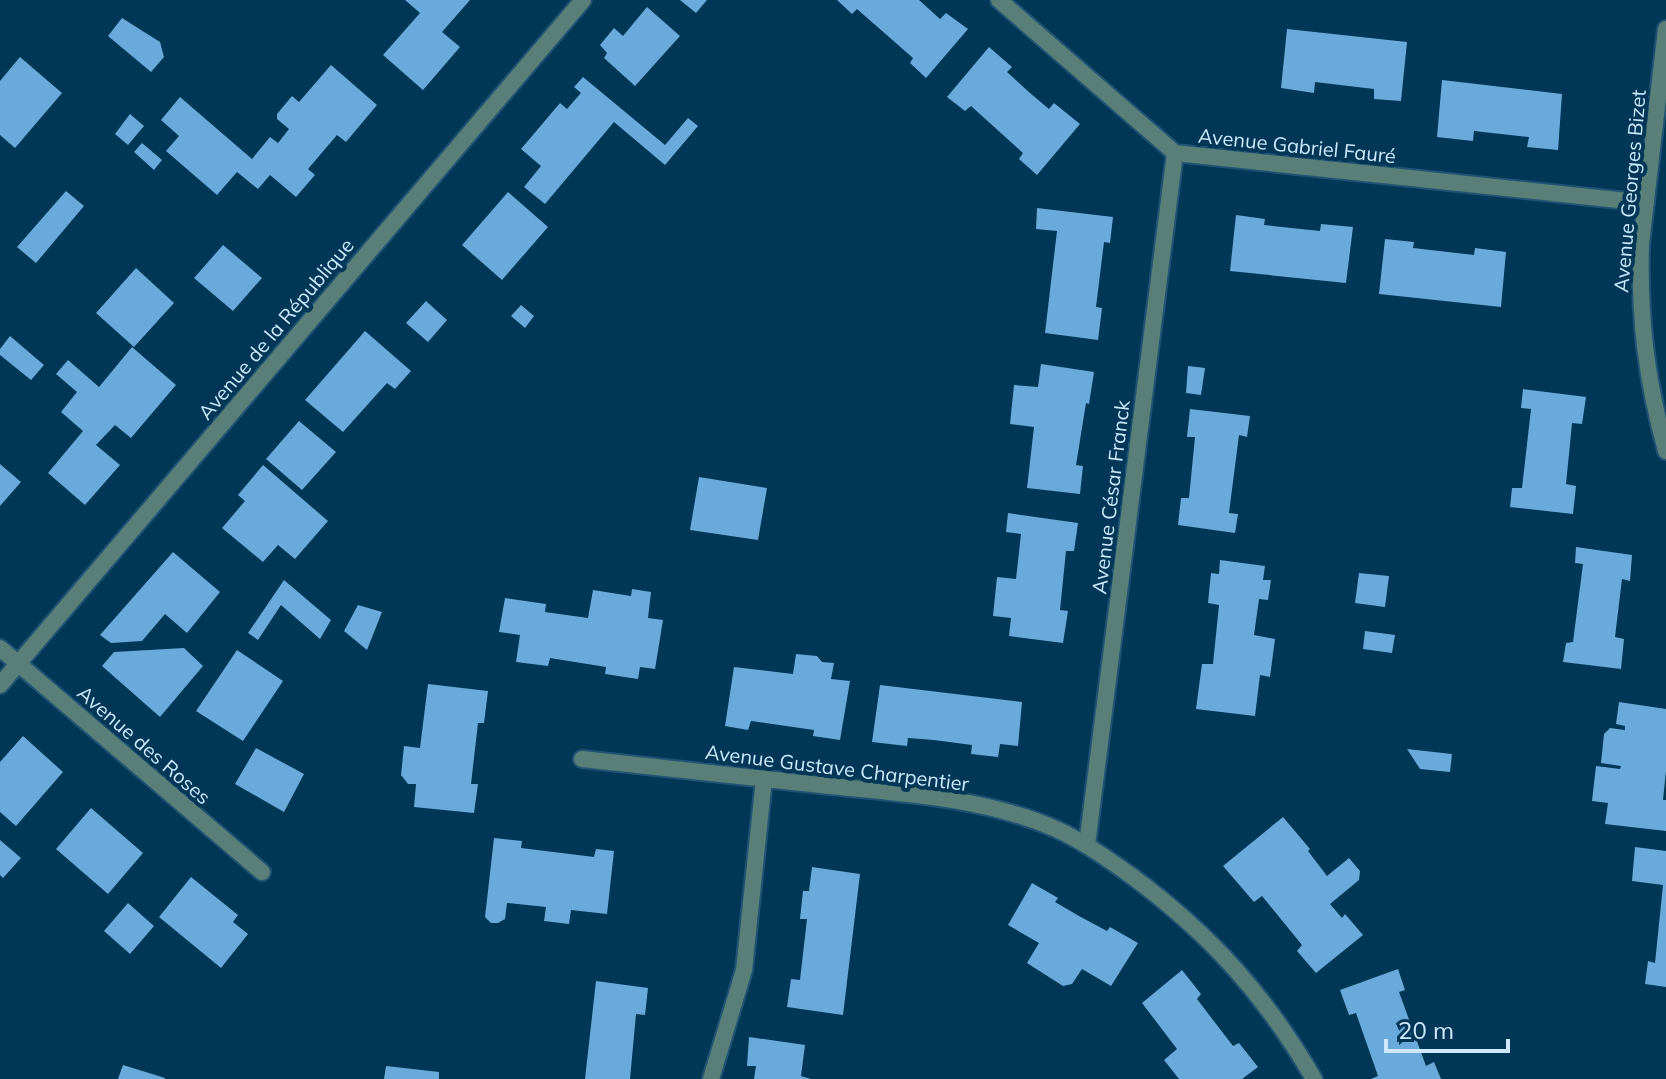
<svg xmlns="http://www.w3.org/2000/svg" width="1666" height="1079" viewBox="0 0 1666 1079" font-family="Mulish,sans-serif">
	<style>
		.building { fill: #6aaada }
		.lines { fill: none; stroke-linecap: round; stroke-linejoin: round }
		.minor-casing { stroke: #215372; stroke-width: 20 }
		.minor { stroke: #597f78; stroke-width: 16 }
		.labels { text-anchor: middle; stroke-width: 8; stroke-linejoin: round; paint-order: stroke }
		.street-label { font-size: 20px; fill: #cfe8fd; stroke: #003757 }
	</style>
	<rect width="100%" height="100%" fill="#003757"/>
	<g class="building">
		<polygon points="405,0 470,0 442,32 460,47 423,90 383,55 420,13"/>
		<polygon points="680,0 707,0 696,13"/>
		<polygon points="837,0 919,0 940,19 946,13 968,29 926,78 910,63 913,58 857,9 852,14"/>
		<polygon points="647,7 680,36 635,86 604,58 607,53 600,45 614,28 623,36"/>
		<polygon points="122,18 160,42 164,57 151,72 108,36"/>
		<polygon points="1287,29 1407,42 1401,101 1374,99 1374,89 1315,82 1314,93 1281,88"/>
		<polygon points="989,47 1012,67 1007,72 1030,93 1049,109 1054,103 1080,124 1037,175 1019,159 1023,153 971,106 965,111 947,97"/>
		<polygon points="20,57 62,93 15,148 0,135 0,81"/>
		<polygon points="331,65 377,105 346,142 337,135 308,169 315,175 296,197 270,175 258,189 237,172 217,195 166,151 179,136 161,120 180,97 252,159 270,137 278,143 289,129 277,119 277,114 292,96 299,102"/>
		<polygon points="583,77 665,145 688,118 698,126 665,165 614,122 545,204 524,187 541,166 521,149 560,103 567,109 581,93 574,87"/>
		<polygon points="1442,80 1562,94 1558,150 1527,147 1529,137 1474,131 1473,141 1437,137"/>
		<polygon points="130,114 144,126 128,145 115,134"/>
		<polygon points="142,143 162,160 154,170 134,152"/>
		<polygon points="66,191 84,206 36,263 17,247"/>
		<polygon points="508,192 548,227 502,280 462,245"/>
		<polygon points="1037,208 1113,217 1110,243 1104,242 1096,307 1102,308 1098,340 1045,333 1057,231 1036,229"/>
		<polygon points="1236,215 1265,219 1264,225 1320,231 1321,224 1353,227 1346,283 1230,271"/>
		<polygon points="1385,239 1414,242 1413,248 1474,255 1475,248 1506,252 1501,307 1379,294"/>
		<polygon points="223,245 262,278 233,311 194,278"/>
		<polygon points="136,268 174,303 134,347 96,313"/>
		<polygon points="426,301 447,320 428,342 406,323"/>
		<polygon points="521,305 534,316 525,328 511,316"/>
		<polygon points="365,331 411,371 395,389 387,383 343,432 305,400"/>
		<polygon points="10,336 44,365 31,380 0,355 0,349"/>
		<polygon points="132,347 176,385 131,438 115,425 96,445 120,465 85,505 48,473 83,431 61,412 77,392 56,374 68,360 99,387"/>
		<polygon points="1041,364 1094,372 1089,404 1086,403 1076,465 1083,466 1080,494 1027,488 1034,427 1010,424 1014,385 1038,387"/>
		<polygon points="1188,366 1205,368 1201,395 1186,393"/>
		<polygon points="1523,389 1586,397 1582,424 1572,423 1569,454 1566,484 1576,486 1573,514 1510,507 1512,488 1522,488 1531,409 1521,408"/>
		<polygon points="1190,409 1250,416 1247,437 1239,435 1229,513 1238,514 1235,533 1178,525 1181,498 1189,498 1195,437 1187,437"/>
		<polygon points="299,421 336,452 302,490 266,459"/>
		<polygon points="0,464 21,482 0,506"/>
		<polygon points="263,465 328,521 295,559 278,545 263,562 222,528 245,501 238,495"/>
		<polygon points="699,477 767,488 758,540 690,530"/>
		<polygon points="1008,513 1078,523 1074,551 1066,551 1060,610 1068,611 1063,643 1009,636 1011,618 993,616 997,577 1016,579 1021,534 1006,532"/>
		<polygon points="1576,547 1632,555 1630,581 1622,579 1615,637 1624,639 1621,669 1563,662 1566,643 1573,642 1583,564 1575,563"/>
		<polygon points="173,552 220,592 187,633 165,614 142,641 111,643 100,635"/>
		<polygon points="1220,560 1265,566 1263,580 1271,580 1268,600 1259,599 1254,635 1275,639 1270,677 1260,675 1255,716 1196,709 1202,664 1213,664 1219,605 1208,603 1211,573 1219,574"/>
		<polygon points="1359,573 1389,576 1385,607 1355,603"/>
		<polygon points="284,580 331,620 320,639 281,605 258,640 248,633"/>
		<polygon points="632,589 651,592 648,618 663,620 655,669 640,667 638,679 605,674 606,667 550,658 548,666 516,662 520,635 499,632 505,598 546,604 545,612 588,618 593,590 631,596"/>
		<polygon points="358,605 382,612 367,650 344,631"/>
		<polygon points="1365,631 1395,635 1392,653 1363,649"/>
		<polygon points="184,648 203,666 160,717 102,666 114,652"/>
		<polygon points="237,650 283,681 243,741 196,711"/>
		<polygon points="796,654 817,656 822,662 834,663 831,679 850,681 840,740 813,736 814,730 751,721 748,730 725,726 734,667 793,674"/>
		<polygon points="428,684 488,691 484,723 478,723 471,784 478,784 474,813 414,807 416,784 408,784 401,775 404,746 420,748"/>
		<polygon points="880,685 1022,702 1018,746 1000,744 998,757 971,754 972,745 934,740 908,738 907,746 872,742"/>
		<polygon points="1619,702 1666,709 1666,771 1663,800 1666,800 1666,831 1605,824 1608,803 1592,801 1596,766 1620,769 1621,766 1601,763 1604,734 1610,728 1625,730 1625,726 1616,724"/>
		<polygon points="23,736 63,772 16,826 0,812 0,762"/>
		<polygon points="256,748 304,774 284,812 235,784"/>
		<polygon points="1407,749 1452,754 1450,772 1420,769"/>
		<polygon points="91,808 143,853 108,894 56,849"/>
		<polygon points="1283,817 1310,849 1308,851 1327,876 1349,858 1360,871 1359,880 1330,904 1342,918 1345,914 1363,935 1316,973 1297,951 1302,945 1262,896 1254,902 1223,866"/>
		<polygon points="494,838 522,841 521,848 594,857 596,849 614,851 607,914 571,910 569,924 544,921 546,907 507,903 505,919 498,923 491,923 485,917"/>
		<polygon points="0,840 21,858 3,878 0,875"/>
		<polygon points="1635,847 1666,851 1666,987 1645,984 1648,961 1655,963 1663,885 1632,881"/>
		<polygon points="812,867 860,874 843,1015 787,1007 791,979 800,980 807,919 800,919 803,891 809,891"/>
		<polygon points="191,877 238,915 233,922 248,934 221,968 159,917"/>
		<polygon points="1032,883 1058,898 1055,902 1079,916 1107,931 1110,927 1138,943 1111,986 1082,969 1072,984 1063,986 1027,963 1039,943 1008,925"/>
		<polygon points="128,903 154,926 130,954 104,931"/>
		<polygon points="1398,969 1405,990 1399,992 1426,1066 1434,1062 1441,1079 1371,1079 1378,1076 1356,1013 1349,1015 1340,990"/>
		<polygon points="1182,970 1201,994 1197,999 1213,1020 1233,1046 1239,1043 1258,1067 1242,1079 1179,1079 1164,1060 1177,1049 1142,1003"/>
		<polygon points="596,981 648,988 645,1015 636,1014 630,1079 585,1079"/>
		<polygon points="749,1037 805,1045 801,1076 811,1079 754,1079 756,1066 747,1066"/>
		<polygon points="123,1065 165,1078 165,1079 118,1079"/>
		<polygon points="386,1066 439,1072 439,1079 384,1079"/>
	</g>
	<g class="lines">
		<g class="minor-casing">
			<g id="minor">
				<polyline points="999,0 1175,153 1646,203"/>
				<path d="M1666 29 1641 244C1639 319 1646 378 1666 451"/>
				<polyline points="0,648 262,872"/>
				<polyline points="0,685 583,0"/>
				<path d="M582 759C665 768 747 777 830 786 906 794 985 798 1056 829 1084 842 1108 859 1133 877 1211 935 1265 995 1314 1079"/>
				<polyline points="1087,845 1175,153"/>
				<polyline points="711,1079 744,970 764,779"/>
			</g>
		</g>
		<use href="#minor" class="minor"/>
	</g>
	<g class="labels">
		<g class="street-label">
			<text transform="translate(1297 146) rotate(6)" y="7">Avenue Gabriel Fauré</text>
			<text transform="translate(1630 191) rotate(-85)" y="7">Avenue Georges Bizet</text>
			<text transform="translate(276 329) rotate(-50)" y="7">Avenue de la République</text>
			<text transform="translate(1111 497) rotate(-83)" y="7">Avenue César Franck</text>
			<text transform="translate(144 745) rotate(41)" y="7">Avenue des Roses</text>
			<text transform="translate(837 768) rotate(7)" y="7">Avenue Gustave Charpentier</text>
		</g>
	</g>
	<path d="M1386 1039v12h122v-12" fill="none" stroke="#cfe8fd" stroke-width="4"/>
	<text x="1398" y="1039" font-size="24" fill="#cfe8fd" stroke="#003757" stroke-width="6" paint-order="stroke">20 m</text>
</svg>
